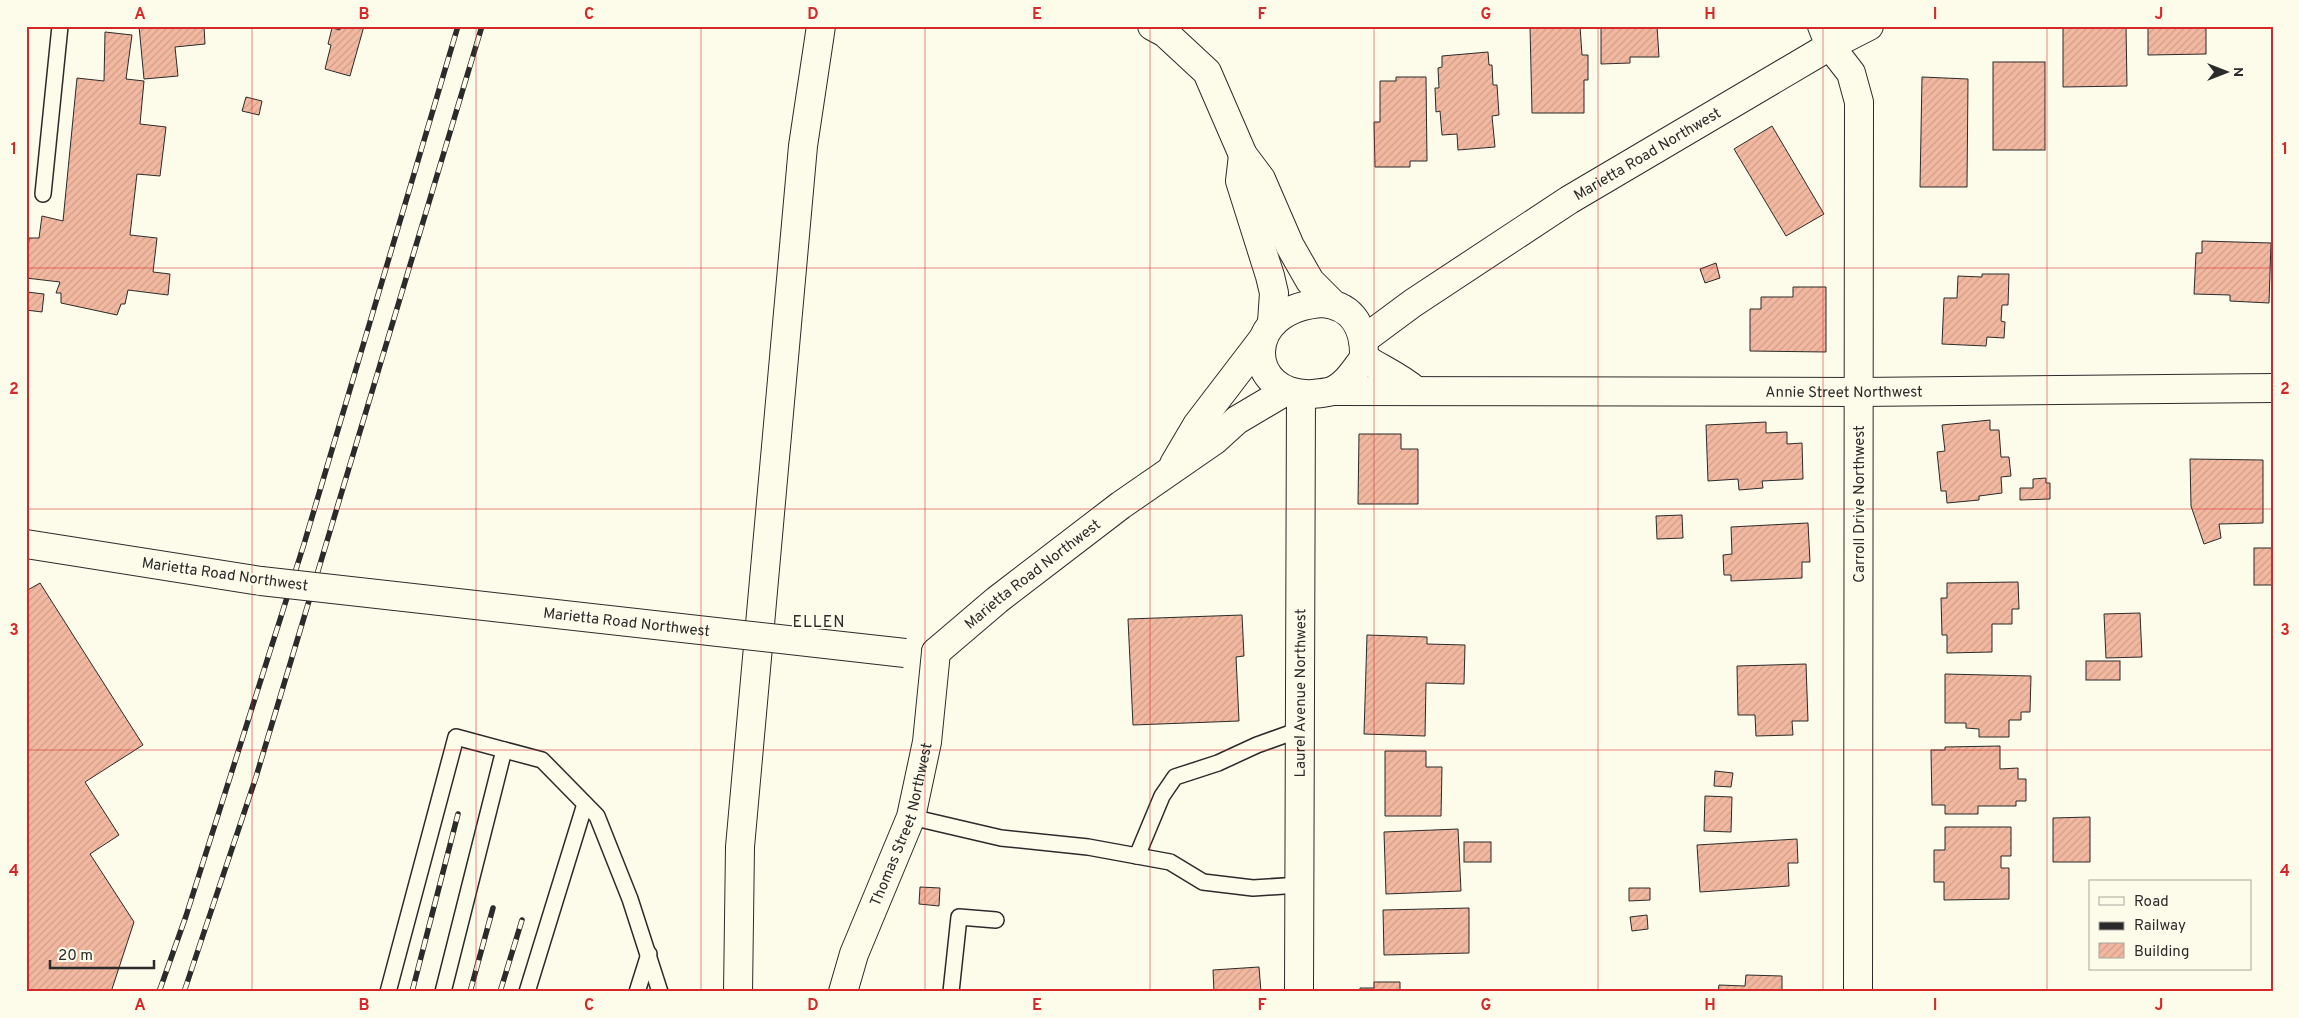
<svg xmlns="http://www.w3.org/2000/svg" width="2299" height="1018" viewBox="0 0 2299 1018" font-family="Overpass,sans-serif">
	<style>
		.building { fill: url(#building-hatch); stroke: #2b2b2b }
		.lines { fill: none; stroke-linecap: round; stroke-linejoin: round }
		.service-casing { stroke: #2b2b2b; stroke-width: 18 }
		.minor-casing { stroke: #2b2b2b; stroke-width: 30 }
		.tertiary-casing { stroke: #2b2b2b; stroke-width: 30 }
		.secondary-casing { stroke: #2b2b2b; stroke-width: 30 }
		.service { stroke: #fdfbea; stroke-width: 15 }
		.minor { stroke: #fdfbea; stroke-width: 28 }
		.tertiary { stroke: #fdfbea; stroke-width: 28 }
		.secondary { stroke: #fdfbea; stroke-width: 28 }
		.rail-casing { stroke: #2b2b2b; stroke-width: 5.5 }
		.rail { stroke: #fdfbea; stroke-width: 4; stroke-dasharray: 11; stroke-linecap: butt }
		.tertiary-bridge-casing { stroke: #2b2b2b; stroke-width: 30; stroke-linecap: butt }
		.tertiary-bridge { stroke: #fdfbea; stroke-width: 28 }
		.grid { fill: none; stroke: #d62828; stroke-width: 1; stroke-opacity: 0.55 }
		.labels { text-anchor: middle; stroke-width: 4; stroke-linejoin: round; paint-order: stroke }
		.street-label { font-size: 15px; fill: #2b2b2b; stroke: #fdfbea }
		.neighbourhood-label { font-size: 16px; letter-spacing: 1px; fill: #2b2b2b; stroke: #fdfbea }
		.neatline { fill: none; stroke: #d62828; stroke-width: 2 }
		.grid-label { font-size: 16px; text-anchor: middle; font-weight: bold; fill: #d62828 }
	</style>
	<defs>
		<pattern id="building-hatch" width="6" height="6" patternUnits="userSpaceOnUse" patternTransform="scale(1.25)"><rect width="6" height="6" fill="#f2b8a0"/><path d="M-1 1l2-2M0 6l6-6M5 7l2-2" fill="none" stroke="#d09e8a"/></pattern>
	</defs>
	<rect width="100%" height="100%" fill="#fdfbea"/>
	<g class="building">
		<polygon points="139,26 204,26 205,44 175,47 178,76 144,79"/>
		<polygon points="341,26 364,26 350,76 325,69 331,45 328,44 332,28 340,30"/>
		<polygon points="1580,26 1582,55 1588,55 1588,80 1584,80 1584,113 1532,113 1530,27"/>
		<polygon points="1601,26 1657,26 1659,57 1630,57 1630,63 1601,64"/>
		<polygon points="2063,26 2126,26 2127,86 2063,87"/>
		<polygon points="2148,26 2206,26 2206,54 2148,55"/>
		<polygon points="2224,26 2273,26 2273,28"/>
		<polygon points="105,32 132,35 126,79 144,81 140,124 166,127 160,176 137,174 130,235 157,238 153,272 170,274 168,295 128,290 125,304 121,304 117,315 61,303 61,293 56,293 60,282 26,278 29,238 39,238 42,216 63,221 77,78 104,81"/>
		<polygon points="1488,52 1489,65 1492,65 1493,85 1497,85 1499,115 1492,116 1495,147 1458,150 1457,134 1442,135 1440,111 1436,112 1435,88 1439,88 1438,68 1442,67 1442,56"/>
		<rect x="1993" y="62" width="52" height="88"/>
		<polygon points="1396,77 1426,77 1427,161 1410,161 1410,167 1375,167 1374,122 1380,122 1380,81 1396,81"/>
		<polygon points="1922,77 1968,79 1967,187 1920,187"/>
		<polygon points="246,97 262,101 259,115 242,111"/>
		<polygon points="1772,126 1824,214 1786,236 1734,149"/>
		<polygon points="2202,241 2271,243 2269,303 2230,301 2230,295 2194,294 2196,253 2202,253"/>
		<polygon points="1716,263 1720,278 1705,283 1700,269"/>
		<polygon points="1982,274 2009,274 2008,305 2002,305 2001,321 2005,322 2004,338 1987,337 1986,346 1942,344 1944,298 1957,298 1958,276 1982,277"/>
		<polygon points="1793,287 1826,287 1826,352 1750,351 1750,309 1761,309 1761,297 1793,297"/>
		<polygon points="27,292 44,294 42,312 26,310"/>
		<polygon points="1990,420 1990,430 1999,430 2001,457 2009,457 2011,476 2001,477 2002,493 1979,496 1979,500 1947,503 1946,491 1941,491 1937,452 1945,451 1942,425"/>
		<polygon points="1766,422 1766,433 1787,432 1787,444 1802,443 1803,479 1762,481 1763,488 1739,490 1738,479 1708,481 1706,425"/>
		<polygon points="1359,434 1401,434 1401,449 1418,449 1418,504 1358,504"/>
		<polygon points="2190,459 2263,460 2263,523 2219,524 2221,538 2204,544 2191,506"/>
		<polygon points="2046,478 2046,483 2050,483 2050,499 2020,500 2020,488 2033,488 2033,479"/>
		<polygon points="1682,515 1683,538 1657,539 1656,516"/>
		<polygon points="1808,523 1810,562 1802,562 1802,578 1731,581 1731,575 1724,575 1723,555 1732,554 1731,527"/>
		<rect x="2254" y="548" width="19" height="37"/>
		<polygon points="2018,582 2019,609 2012,609 2012,624 1992,624 1992,652 1947,653 1947,635 1942,635 1941,598 1947,598 1947,583"/>
		<polygon points="40,583 143,745 85,782 119,835 90,854 134,922 111,992 26,992 26,591"/>
		<polygon points="2140,613 2142,657 2106,658 2104,614"/>
		<polygon points="1242,615 1244,656 1236,657 1239,721 1133,725 1128,619"/>
		<polygon points="1367,635 1427,637 1427,644 1465,645 1464,684 1426,683 1425,736 1364,734"/>
		<rect x="2086" y="661" width="34" height="19"/>
		<polygon points="1806,664 1808,721 1792,721 1793,735 1756,736 1755,715 1738,715 1737,666"/>
		<polygon points="1945,674 2031,676 2030,712 2021,712 2021,720 2009,720 2009,737 1979,737 1979,729 1966,728 1966,723 1945,723"/>
		<polygon points="2000,746 2000,769 2018,768 2018,779 2026,779 2026,801 2016,801 2016,806 1978,806 1978,814 1945,814 1945,805 1932,805 1931,750 1945,750 1945,747"/>
		<polygon points="1385,751 1426,751 1426,767 1442,767 1441,816 1385,816"/>
		<polygon points="1715,771 1733,773 1731,787 1714,786"/>
		<polygon points="1705,796 1732,797 1731,832 1704,831"/>
		<polygon points="2090,817 2090,862 2053,862 2053,818"/>
		<polygon points="1945,827 2011,827 2011,856 2001,856 2001,868 2009,868 2009,899 1944,900 1944,882 1934,882 1934,850 1945,850"/>
		<polygon points="1458,829 1461,891 1386,894 1384,832"/>
		<polygon points="1797,839 1798,863 1788,863 1789,886 1700,892 1697,845"/>
		<rect x="1464" y="842" width="27" height="20"/>
		<polygon points="920,887 940,888 939,906 919,904"/>
		<polygon points="1629,888 1650,888 1650,900 1629,901"/>
		<polygon points="1469,908 1469,953 1384,955 1383,910"/>
		<polygon points="1647,915 1648,929 1632,931 1630,917"/>
		<polygon points="1259,967 1261,992 1214,992 1213,970"/>
		<polygon points="1746,975 1782,976 1782,992 1718,992 1719,985 1745,986"/>
		<polygon points="1374,982 1400,982 1400,992 1360,992 1360,988 1374,988"/>
	</g>
	<g class="lines">
		<g class="service-casing">
			<g id="service">
				<polyline points="43,194 60,26"/>
				<polyline points="911,817 1001,838 1088,847 1170,862 1203,882 1253,888 1299,885"/>
				<polyline points="1137,856 1162,796 1175,777 1218,763 1257,745 1299,730"/>
				<polyline points="388,992 456,737 542,760 597,816 630,899 660,992"/>
				<polyline points="443,992 504,750"/>
				<polyline points="527,992 585,804"/>
				<polyline points="637,992 649,954"/>
				<polyline points="951,992 959,917 996,920"/>
			</g>
		</g>
		<g class="minor-casing">
			<g id="minor">
				<polyline points="1152,26 1165,33 1207,72 1243,155 1261,179 1290,246 1310,281 1333,304"/>
				<polyline points="1822,26 1830,46 1851,73 1859,102 1858,992"/>
				<polyline points="1243,155 1240,181 1270,276 1274,293 1272,322"/>
				<path d="M1364 358C1381 369 1400 377 1415 390"/>
				<path id="s1" d="M1332 391 1859 392 2273 388"/>
				<polyline points="738,992 740,847 803,146 821,26"/>
				<path id="s2" d="M843 992 854 954 911 817 927 742 936 652"/>
				<path id="s3" d="M1299 992 1301 394"/>
			</g>
		</g>
		<g class="tertiary-casing">
			<polyline id="tertiary" points="26,544 261,581"/>
		</g>
		<g class="secondary-casing">
			<g id="secondary">
				<path d="M1323 303C1354 306 1365 329 1364 358 1355 370 1346 385 1332 391 1327 393 1319 393 1313 394 1245 398 1239 308 1323 303Z"/>
				<path id="s4" d="M1363 340 1413 303 1569 200 1830 46 1869 26"/>
				<polyline points="1174,464 1197,425 1262,340"/>
				<path id="s5" d="M936 652 997 600 1121 505 1215 440 1237 420 1286 391"/>
			</g>
		</g>
		<use href="#service" class="service"/>
		<use href="#minor" class="minor"/>
		<use href="#tertiary" class="tertiary"/>
		<use href="#secondary" class="secondary"/>
		<g class="rail-casing">
			<g id="rail">
				<polyline points="159,992 186,916 304,544 458,26"/>
				<polyline points="184,992 256,777 482,26"/>
				<polyline points="412,992 458,814"/>
				<polyline points="470,992 493,908"/>
				<polyline points="500,992 522,920"/>
			</g>
		</g>
		<use href="#rail" class="rail"/>
		<g class="tertiary-bridge-casing">
			<g id="tertiary-bridge">
				<path id="s6" d="M261 581 905 653"/>
			</g>
		</g>
		<use href="#tertiary-bridge" class="tertiary-bridge"/>
	</g>
	<path class="grid" d="M252 26V992M476 26V992M701 26V992M925 26V992M1150 26V992M1374 26V992M1598 26V992M1823 26V992M2047 26V992M26 268H2273M26 509H2273M26 750H2273"/>
	<g class="labels">
		<g class="street-label">
			<text dy="5" stroke="none"><textPath href="#s4" startOffset="340">Marietta Road Northwest</textPath></text>
			<text dy="5" stroke="none"><textPath href="#s1" startOffset="512">Annie Street Northwest</textPath></text>
			<text transform="translate(1859 504) rotate(-90)" y="5">Carroll Drive Northwest</text>
			<text transform="translate(225 574) rotate(8)" y="5">Marietta Road Northwest</text>
			<text dy="5" stroke="none"><textPath href="#s5" startOffset="124">Marietta Road Northwest</textPath></text>
			<text dy="5" stroke="none"><textPath href="#s6" startOffset="368">Marietta Road Northwest</textPath></text>
			<text dy="5" stroke="none"><textPath href="#s3" startOffset="299">Laurel Avenue Northwest</textPath></text>
			<text dy="5" stroke="none"><textPath href="#s2" startOffset="178">Thomas Street Northwest</textPath></text>
		</g>
		<g class="neighbourhood-label">
			<text x="819" y="627">ELLEN</text>
		</g>
	</g>
	<rect width="2299" height="1018" fill="none" stroke="#fdfbea" stroke-width="55"/>
	<rect x="2089" y="880" width="162" height="90" fill="#fdfbea" stroke="#a9a89e"/>
	<rect x="2099" y="897" width="25" height="8" fill="#fdfbea" stroke="#a9a89e"/>
	<text x="2134" y="906" font-size="15" fill="#2b2b2b">Road</text>
	<rect x="2099" y="922" width="25" height="8" fill="#2b2b2b" stroke="#a9a89e"/>
	<text x="2134" y="930" font-size="15" fill="#2b2b2b">Railway</text>
	<rect x="2099" y="943" width="25" height="15" fill="url(#building-hatch)" stroke="#a9a89e"/>
	<text x="2134" y="956" font-size="15" fill="#2b2b2b">Building</text>
	<g transform="translate(2226 72) rotate(90)" stroke="#fdfbea" stroke-width="4" paint-order="stroke">
	<path d="M0-4L9 19L0 12L-9 19Z" fill="#2b2b2b"/>
	<text y="-8" font-size="14" font-weight="bold" text-anchor="middle" fill="#2b2b2b">N</text>
	</g>
	<path d="M50 960v8h104v-8" fill="none" stroke="#2b2b2b" stroke-width="2.5"/>
	<text x="58" y="960" font-size="15" fill="#2b2b2b" stroke="#fdfbea" stroke-width="4" paint-order="stroke">20 m</text>
	<rect x="28" y="28" width="2244" height="962" class="neatline"/>
	<g class="grid-label">
		<text x="140" y="19">A</text>
		<text x="364" y="19">B</text>
		<text x="589" y="19">C</text>
		<text x="813" y="19">D</text>
		<text x="1037" y="19">E</text>
		<text x="1262" y="19">F</text>
		<text x="1486" y="19">G</text>
		<text x="1710" y="19">H</text>
		<text x="1935" y="19">I</text>
		<text x="2159" y="19">J</text>
		<text x="14" y="154">1</text>
		<text x="2285" y="154">1</text>
		<text x="14" y="394">2</text>
		<text x="2285" y="394">2</text>
		<text x="14" y="635">3</text>
		<text x="2285" y="635">3</text>
		<text x="14" y="876">4</text>
		<text x="2285" y="876">4</text>
		<text x="140" y="1010">A</text>
		<text x="364" y="1010">B</text>
		<text x="589" y="1010">C</text>
		<text x="813" y="1010">D</text>
		<text x="1037" y="1010">E</text>
		<text x="1262" y="1010">F</text>
		<text x="1486" y="1010">G</text>
		<text x="1710" y="1010">H</text>
		<text x="1935" y="1010">I</text>
		<text x="2159" y="1010">J</text>
	</g>
</svg>
